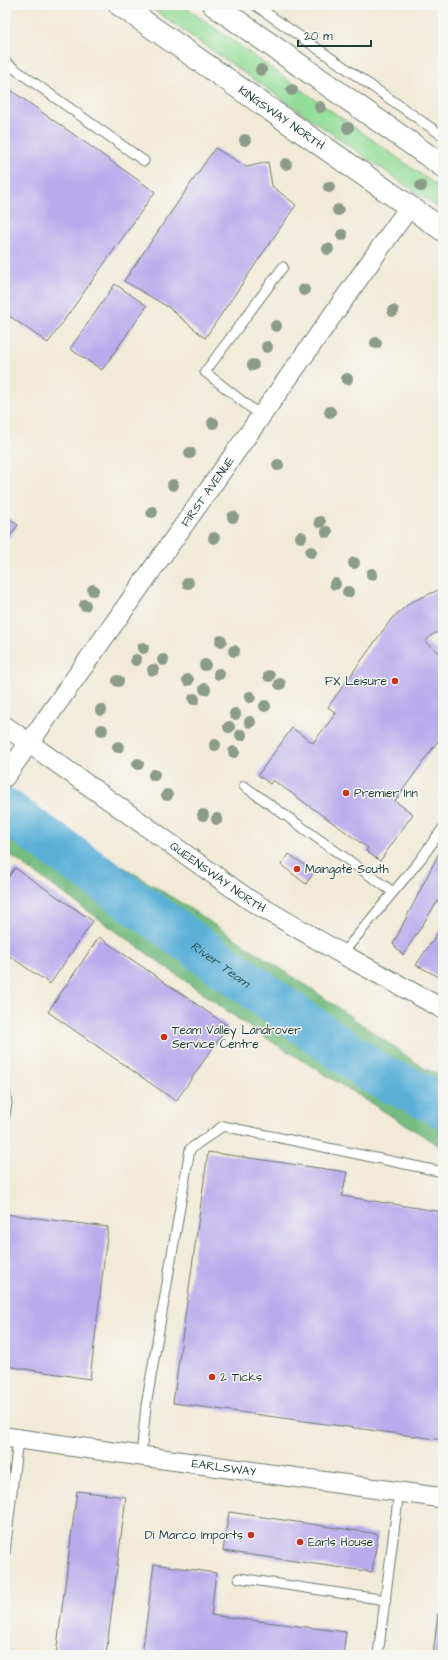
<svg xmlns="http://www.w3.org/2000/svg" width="448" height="1660" viewBox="0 0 448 1660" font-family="'Architects Daughter',sans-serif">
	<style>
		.green { fill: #93dd98; stroke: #598d66 }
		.forest { fill: #76bc80; stroke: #4a7c5a }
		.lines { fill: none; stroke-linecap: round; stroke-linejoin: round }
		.river { stroke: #5cb0d8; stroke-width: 44 }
		.building { fill: #b9aaec }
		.service-casing { stroke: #697a6d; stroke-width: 11 }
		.minor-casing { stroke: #697a6d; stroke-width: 21 }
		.tertiary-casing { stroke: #697a6d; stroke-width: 24 }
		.service { stroke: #fff; stroke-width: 9 }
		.minor { stroke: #fff; stroke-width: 19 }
		.tertiary { stroke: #fff; stroke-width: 22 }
		.tree { fill: #8b9c89 }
		.poi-dot { fill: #c8321e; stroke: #f6f6f2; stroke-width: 1.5 }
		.labels { text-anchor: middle; stroke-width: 3; stroke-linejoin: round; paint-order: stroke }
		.street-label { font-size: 12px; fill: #1f3d34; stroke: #f6f6f2 }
		.poi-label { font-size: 12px; fill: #1f3d34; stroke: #f6f6f2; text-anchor: start }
		.water-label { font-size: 13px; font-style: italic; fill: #2e5a5d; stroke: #f6f6f2 }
	</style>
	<rect width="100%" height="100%" fill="#f6f6f2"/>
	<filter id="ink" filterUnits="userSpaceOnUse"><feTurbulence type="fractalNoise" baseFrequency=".025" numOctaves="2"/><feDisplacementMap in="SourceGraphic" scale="8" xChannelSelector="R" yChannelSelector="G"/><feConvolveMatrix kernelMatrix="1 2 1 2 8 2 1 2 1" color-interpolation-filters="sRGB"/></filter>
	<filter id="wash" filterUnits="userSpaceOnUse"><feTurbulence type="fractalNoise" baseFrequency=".012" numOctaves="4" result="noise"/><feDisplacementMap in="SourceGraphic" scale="16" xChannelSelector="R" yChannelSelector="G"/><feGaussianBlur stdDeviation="0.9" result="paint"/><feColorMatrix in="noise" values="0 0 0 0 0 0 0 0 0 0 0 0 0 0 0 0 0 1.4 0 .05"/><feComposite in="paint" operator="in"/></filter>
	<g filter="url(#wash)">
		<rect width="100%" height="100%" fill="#f2ead8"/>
		<polygon class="green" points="147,5 182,5 443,190 443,211"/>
		<polygon class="forest" points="20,802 189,908 313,990 425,1069 443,1075 443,1148 255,1031 10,855 5,861 5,824"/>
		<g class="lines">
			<path class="river" id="s1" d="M5 810 373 1072 443 1106"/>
		</g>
		<g id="blocks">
			<g class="building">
				<polygon points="5,86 155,192 48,343 5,313"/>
				<polygon points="215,148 247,167 268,162 272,186 296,205 205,338 168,307 124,281"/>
				<polygon points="115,284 147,306 102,370 70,349"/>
				<polygon points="5,515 18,525 5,543"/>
				<polygon points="443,588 443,629 432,635 425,642 443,655 443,734 395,801 413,814 380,861 366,851 368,848 273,780 270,784 258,775 292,728 313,743 336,713 328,707 392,618 411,602"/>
				<polygon points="443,845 443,893 403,955 393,944"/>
				<polygon points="289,854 314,872 306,884 281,865"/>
				<polygon points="15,868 93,921 50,984 5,953 5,882"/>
				<polygon points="443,925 443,979 416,965"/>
				<polygon points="99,937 228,1026 176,1101 48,1012"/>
				<polygon points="208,1152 347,1172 342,1196 443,1212 443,1440 173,1403"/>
				<polygon points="5,1214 108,1227 90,1379 5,1366"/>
				<polygon points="77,1491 126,1497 106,1655 56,1655"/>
				<polygon points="229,1512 378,1534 372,1572 223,1551"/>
				<polygon points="154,1564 216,1573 211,1615 346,1632 343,1655 142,1655"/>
				<polygon points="438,1614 443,1614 443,1655 433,1655"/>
			</g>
		</g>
	</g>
	<g filter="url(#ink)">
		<use href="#blocks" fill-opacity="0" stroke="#697a6d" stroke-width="1"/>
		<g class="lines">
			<g class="service-casing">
				<g id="service">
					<polyline points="255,5 443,136"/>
					<polyline points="5,62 144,161"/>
					<polyline points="261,416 205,372 283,267"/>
					<polyline points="244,786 393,892"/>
					<polyline points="342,954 420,860 443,828"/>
					<polyline points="5,1089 7,1103 5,1115"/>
					<polyline points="141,1456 146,1406 190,1149 223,1126 443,1172"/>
					<polyline points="5,1552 18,1439"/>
					<polyline points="239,1578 386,1600"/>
					<polyline points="378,1655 399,1492"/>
				</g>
			</g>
			<g class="minor-casing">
				<g id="minor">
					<path id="s2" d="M5 726 251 901 342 954 443 1009"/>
					<path id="s3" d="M5 777 410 206"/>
					<path id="s4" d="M5 1437 443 1498"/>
				</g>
			</g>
			<g class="tertiary-casing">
				<g id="tertiary">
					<path id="s5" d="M120 5 443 230"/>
					<polyline points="214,5 443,166"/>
				</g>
			</g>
			<use href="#service" class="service"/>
			<use href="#minor" class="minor"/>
			<use href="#tertiary" class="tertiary"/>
		</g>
		<g class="tree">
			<circle cx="261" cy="70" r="6"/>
			<circle cx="292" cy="90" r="6"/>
			<circle cx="320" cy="107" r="6"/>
			<circle cx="348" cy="128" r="6"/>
			<circle cx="245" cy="140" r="6"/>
			<circle cx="286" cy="164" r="6"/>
			<circle cx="421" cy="186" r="6"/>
			<circle cx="329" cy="187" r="6"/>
			<circle cx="338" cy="210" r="6"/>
			<circle cx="342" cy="235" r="6"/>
			<circle cx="328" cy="249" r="6"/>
			<circle cx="304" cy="290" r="6"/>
			<circle cx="393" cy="311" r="6"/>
			<circle cx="276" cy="326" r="6"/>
			<circle cx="376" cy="343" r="6"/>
			<circle cx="267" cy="347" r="6"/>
			<circle cx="253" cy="365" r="6"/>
			<circle cx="347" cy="379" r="6"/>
			<circle cx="330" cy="412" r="6"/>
			<circle cx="213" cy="423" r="6"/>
			<circle cx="190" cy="453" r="6"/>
			<circle cx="278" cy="465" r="6"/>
			<circle cx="173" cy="485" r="6"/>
			<circle cx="152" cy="512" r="6"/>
			<circle cx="233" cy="517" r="6"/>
			<circle cx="320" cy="522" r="6"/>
			<circle cx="327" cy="532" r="6"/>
			<circle cx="301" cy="537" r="6"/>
			<circle cx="214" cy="538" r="6"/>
			<circle cx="311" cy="552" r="6"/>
			<circle cx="354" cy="563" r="6"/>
			<circle cx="372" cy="574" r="6"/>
			<circle cx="188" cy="583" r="6"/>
			<circle cx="335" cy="584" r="6"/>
			<circle cx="93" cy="590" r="6"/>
			<circle cx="348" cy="592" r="6"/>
			<circle cx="85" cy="605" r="6"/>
			<circle cx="221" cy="641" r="6"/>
			<circle cx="143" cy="648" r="6"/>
			<circle cx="234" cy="651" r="6"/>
			<circle cx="136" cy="660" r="6"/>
			<circle cx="163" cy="660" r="6"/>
			<circle cx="205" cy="665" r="6"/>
			<circle cx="153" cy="670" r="6"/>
			<circle cx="219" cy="674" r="6"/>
			<circle cx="269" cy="676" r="6"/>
			<circle cx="188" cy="680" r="6"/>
			<circle cx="118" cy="681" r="6"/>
			<circle cx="280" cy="684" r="6"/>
			<circle cx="205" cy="689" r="6"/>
			<circle cx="250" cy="697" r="6"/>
			<circle cx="194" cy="699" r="6"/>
			<circle cx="265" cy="706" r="6"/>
			<circle cx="101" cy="710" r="6"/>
			<circle cx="235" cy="714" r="6"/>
			<circle cx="250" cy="722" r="6"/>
			<circle cx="229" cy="727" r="6"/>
			<circle cx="102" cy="730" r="6"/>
			<circle cx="241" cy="735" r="6"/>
			<circle cx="215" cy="745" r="6"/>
			<circle cx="118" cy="747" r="6"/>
			<circle cx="234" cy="752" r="6"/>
			<circle cx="138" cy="764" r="6"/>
			<circle cx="154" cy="775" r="6"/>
			<circle cx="167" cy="795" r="6"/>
			<circle cx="203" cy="815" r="6"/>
			<circle cx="217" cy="819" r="6"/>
		</g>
	</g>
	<g class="poi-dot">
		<circle cx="395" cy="681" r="4"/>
		<circle cx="346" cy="793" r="4"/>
		<circle cx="297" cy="869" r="4"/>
		<circle cx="164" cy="1037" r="4"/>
		<circle cx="212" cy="1377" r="4"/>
		<circle cx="251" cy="1535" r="4"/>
		<circle cx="300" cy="1542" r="4"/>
	</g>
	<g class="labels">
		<g class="street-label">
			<text dy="4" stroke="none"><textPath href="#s5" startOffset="197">KINGSWAY NORTH</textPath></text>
			<text dy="4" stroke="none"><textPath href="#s3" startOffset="350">FIRST AVENUE</textPath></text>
			<text dy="4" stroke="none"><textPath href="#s2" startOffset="261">QUEENSWAY NORTH</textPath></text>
			<text dy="4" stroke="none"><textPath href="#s4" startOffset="221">EARLSWAY</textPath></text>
		</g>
		<g class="poi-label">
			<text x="387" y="685" text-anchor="end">FX Leisure</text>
			<text x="354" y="797">Premier Inn</text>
			<text x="305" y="873">Maingate South</text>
			<text x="172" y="1034">Team Valley Landrover<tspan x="172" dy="14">Service Centre</tspan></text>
			<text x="220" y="1381">2 Ticks</text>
			<text x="243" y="1539" text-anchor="end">Di Marco Imports</text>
			<text x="308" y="1546">Earls House</text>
		</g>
		<g class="water-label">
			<text dy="5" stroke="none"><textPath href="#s1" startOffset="265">River Team</textPath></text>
		</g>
	</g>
	<rect width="448" height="1660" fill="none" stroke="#f6f6f2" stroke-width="20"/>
	<path d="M298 40v6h73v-6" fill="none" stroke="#1f3d34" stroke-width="2"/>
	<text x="304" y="40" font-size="12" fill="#1f3d34" stroke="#f6f6f2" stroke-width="3" paint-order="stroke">20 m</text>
</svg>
